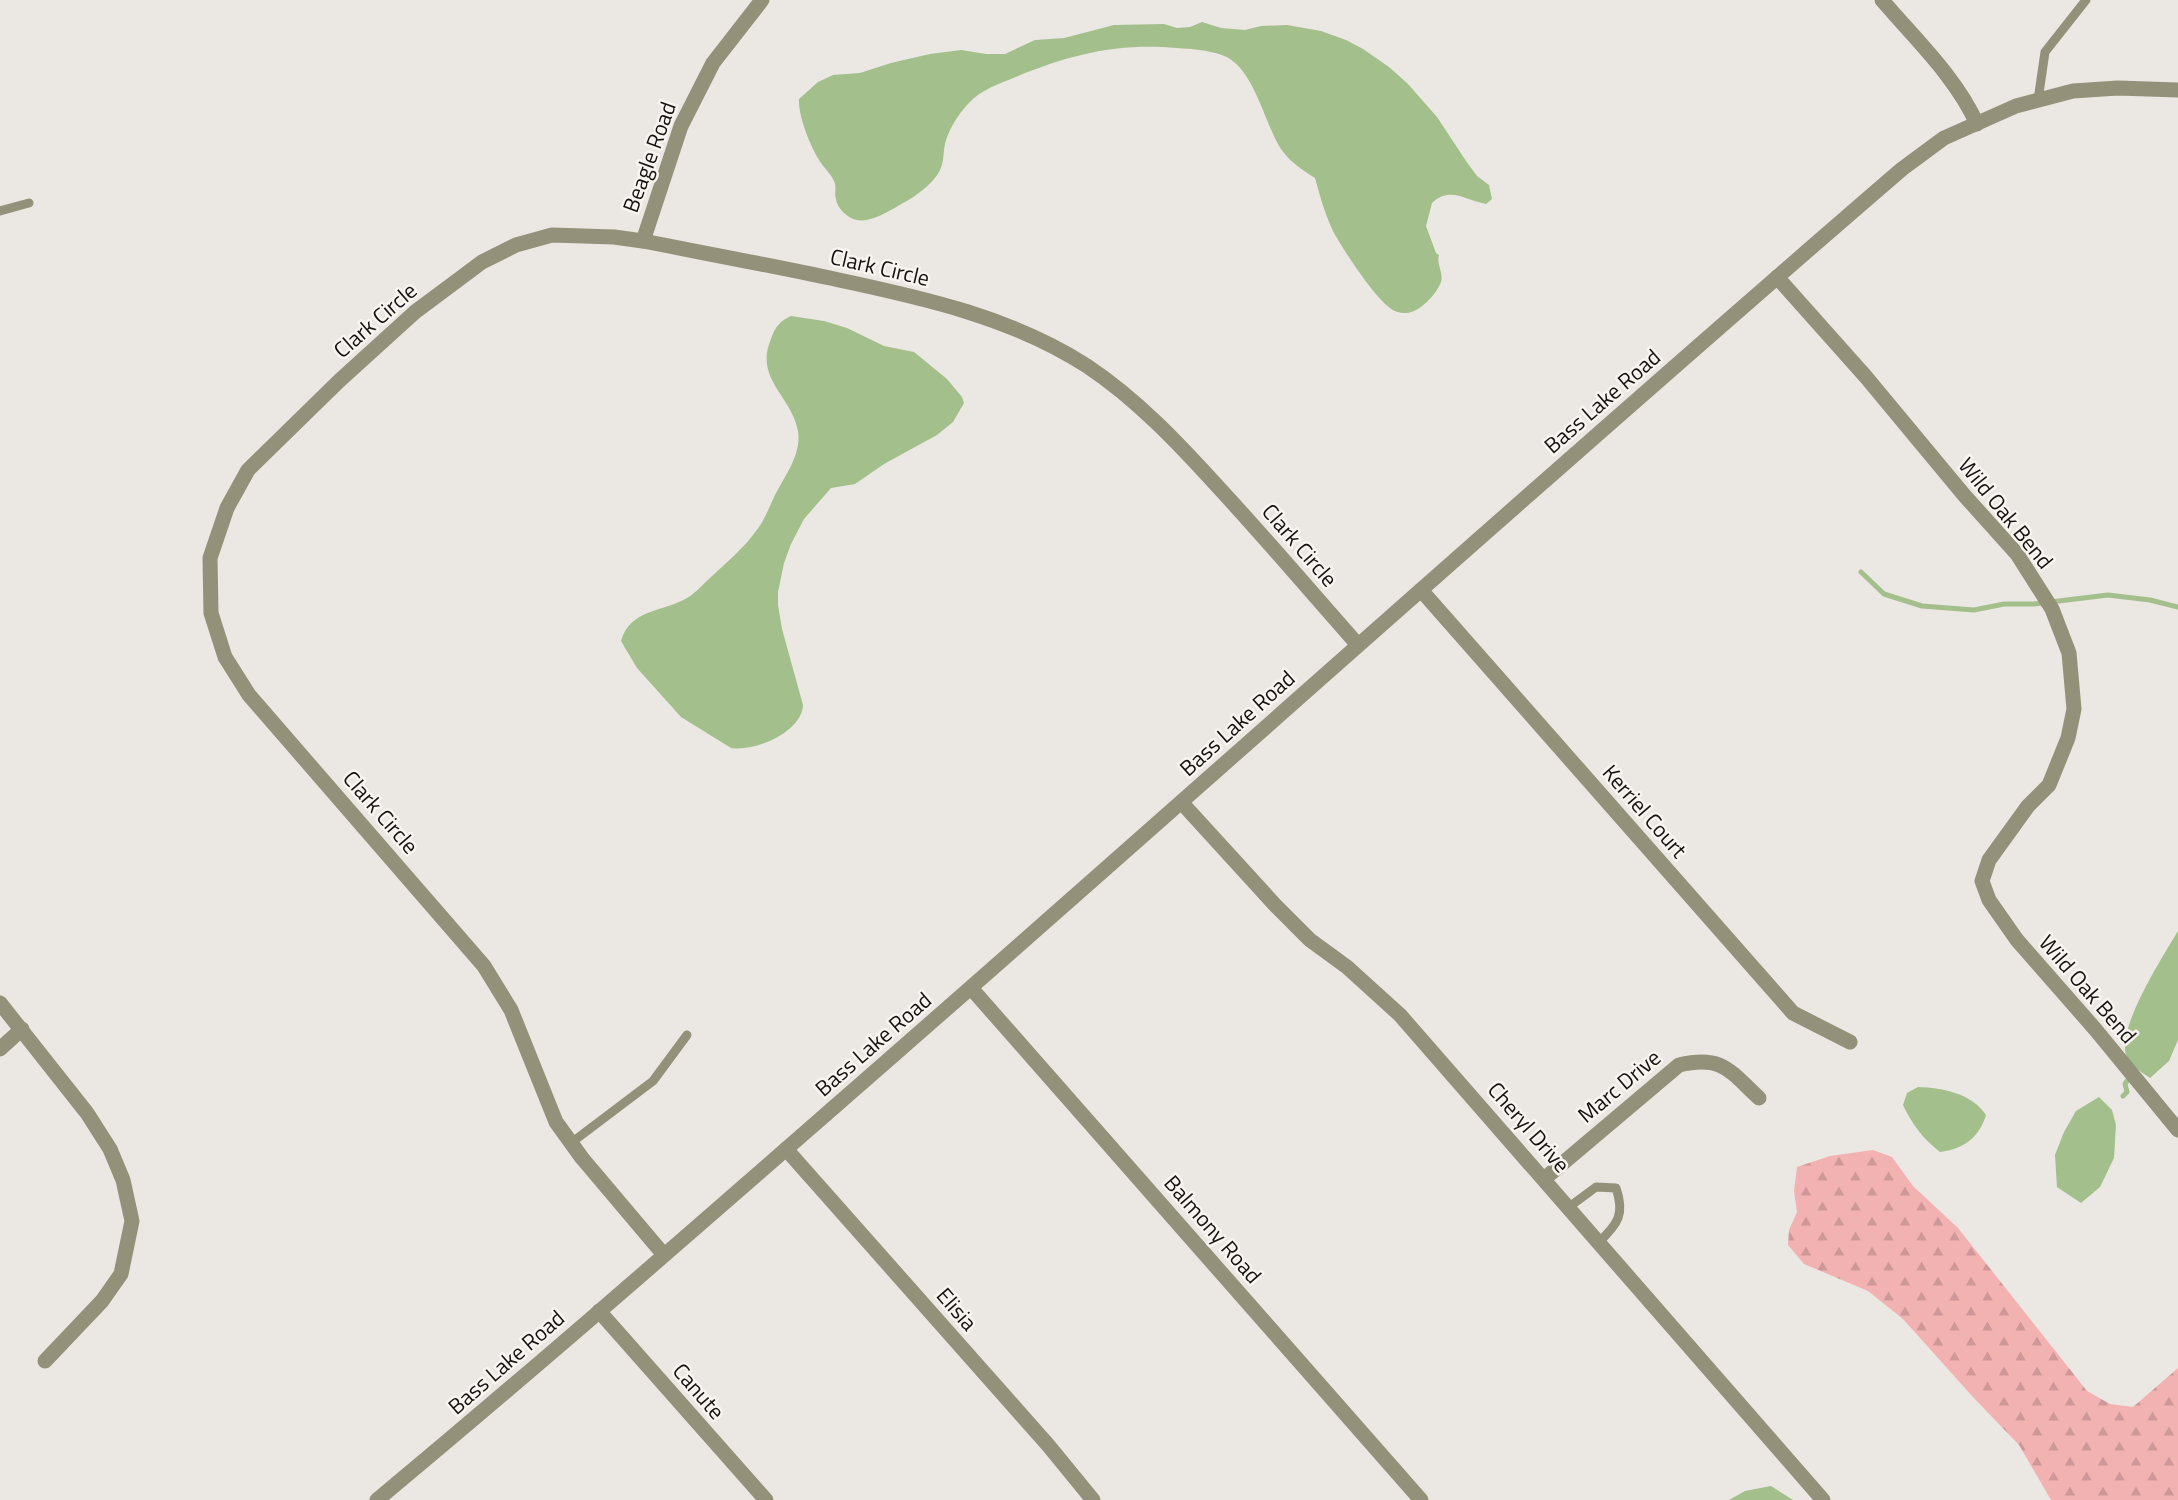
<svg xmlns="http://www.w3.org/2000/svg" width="2178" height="1500" viewBox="0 0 2178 1500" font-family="'Titillium Web',sans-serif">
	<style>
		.forest { fill: url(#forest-firs) }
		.water { fill: #a2bf8c }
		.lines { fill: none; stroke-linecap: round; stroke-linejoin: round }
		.stream { stroke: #a2bf8c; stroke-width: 5 }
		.service { stroke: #939179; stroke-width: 9 }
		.minor { stroke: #939179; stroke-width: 15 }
		.labels { text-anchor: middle; stroke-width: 5; stroke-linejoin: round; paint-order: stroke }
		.street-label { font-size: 22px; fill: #141210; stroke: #f8f4ef }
	</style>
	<defs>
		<pattern id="forest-firs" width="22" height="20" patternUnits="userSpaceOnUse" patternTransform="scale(1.5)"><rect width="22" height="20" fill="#f3b2b2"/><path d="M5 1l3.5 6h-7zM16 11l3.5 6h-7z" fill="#cf9898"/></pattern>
	</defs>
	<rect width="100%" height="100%" fill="#ebe7e2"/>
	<polygon class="forest" points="1873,1150 1892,1157 1913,1186 1958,1228 2087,1391 2110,1404 2133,1407 2178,1368 2178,1500 2051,1500 2019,1445 1972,1396 1903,1319 1868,1291 1804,1264 1788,1245 1789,1230 1797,1212 1794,1191 1797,1167 1830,1156"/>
	<g class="water">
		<path d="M1202 22 1221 28 1245 30 1261 26 1287 25 1321 31 1346 40 1363 49 1389 67 1408 84 1437 117 1466 161 1477 176 1489 185 1492 199 1486 204C1465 200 1450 186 1432 203L1426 226 1436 253 1439 255C1436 264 1444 273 1441 282 1437 292 1429 301 1421 307 1413 313 1404 315 1395 311 1378 304 1342 248 1333 231 1325 214 1320 196 1315 178 1301 169 1290 162 1281 149 1264 123 1254 66 1222 55 1207 50 1192 49 1177 48 1118 43 1072 54 1018 76 999 84 981 89 967 105 958 115 948 130 945 144 943 153 944 162 940 170 934 183 915 197 903 203 891 210 871 223 857 220 847 218 837 208 836 199 834 193 837 187 834 181 831 174 825 169 821 163 811 148 798 117 799 99L818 82 833 75 860 73 891 63 930 54 961 50 986 54H1005L1035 40 1064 38 1114 25 1164 24 1177 28 1190 27Z"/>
		<path d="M791 316 824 321 847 328 884 346 914 352 947 379 962 397 964 403 953 422 937 435 884 464 855 484 831 488 804 519 791 544 784 563 778 592V605L782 629 803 705C802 732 755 752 731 748L681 717 637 668 621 641C630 609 663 612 687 598 696 593 703 584 711 577 726 563 744 548 756 531 765 520 769 507 775 495 780 485 786 476 791 466 796 455 800 444 798 431 792 396 754 379 771 339 775 327 780 321 791 316Z"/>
		<path d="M2178 931V1040L2169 1061 2150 1078C2141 1072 2127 1063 2125 1051 2122 1020 2162 958 2178 931Z"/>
		<path d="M1918 1087C1943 1088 1971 1093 1986 1115 1979 1138 1963 1149 1940 1152 1923 1139 1912 1124 1903 1105L1907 1093Z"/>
		<polygon points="2099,1097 2112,1110 2116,1125 2114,1158 2100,1187 2081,1203 2057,1187 2055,1155 2064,1132 2076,1111"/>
		<polygon points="1771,1486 1793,1500 1729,1500 1745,1491"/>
	</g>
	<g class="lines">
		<g class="stream">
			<polyline points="1861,572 1884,594 1922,606 1974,610 2004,604 2034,604 2108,595 2150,600 2178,607"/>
			<polyline points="2123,1096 2127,1092 2125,1084 2127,1081"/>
		</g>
		<g class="service">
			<polyline points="2038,100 2045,52 2086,0"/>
			<polyline points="0,211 29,203"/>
			<polyline points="571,1143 653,1081 687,1035"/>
			<path d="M1569 1207 1596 1187 1616 1188C1625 1214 1618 1224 1599 1242"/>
		</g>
		<g class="minor">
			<path d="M1882 0C1915 39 1956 77 1977 124"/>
			<polyline points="643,241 681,126 713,63 762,0"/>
			<polyline points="1777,277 1866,377 1964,495 2017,554 2052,609 2069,653 2074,709 2068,738 2049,785 2028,806 1989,860 1982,881 1989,900 2017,940 2095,1029 2178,1130"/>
			<polyline points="1421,590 1793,1013 1850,1042"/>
			<polyline points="1182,803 1275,905 1310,940 1347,967 1400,1015 1823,1500"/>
			<polyline points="971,988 1421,1500"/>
			<polyline points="0,1003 87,1113 110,1149 123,1180 132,1221 121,1274 102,1301 45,1361"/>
			<polyline points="0,1049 22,1029"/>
			<polyline points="786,1149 1048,1445 1093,1500"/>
			<path d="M1544 1179 1679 1065C1722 1055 1729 1070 1759 1098"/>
			<path d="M664 1255 582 1158 556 1122 511 1010 484 966 249 695 225 657 211 613 210 558 227 508 248 470 339 381 415 312 482 262 516 245 552 235 614 237 643 241C709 254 774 266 839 280 924 298 1013 318 1087 366 1138 400 1179 444 1220 489 1267 540 1312 593 1358 645"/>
			<polyline points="599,1311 766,1500"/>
			<path d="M377 1500C531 1372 682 1240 832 1109 1190 797 1542 479 1902 169L1944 138 2016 106 2073 91 2118 88 2178 90"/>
		</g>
	</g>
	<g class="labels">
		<g class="street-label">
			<text transform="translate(649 157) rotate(-70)" y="8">Beagle Road</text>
			<text transform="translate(880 267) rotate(13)" y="8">Clark Circle</text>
			<text transform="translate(375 320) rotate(-41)" y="8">Clark Circle</text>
			<text transform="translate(1602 401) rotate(-41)" y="8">Bass Lake Road</text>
			<text transform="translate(2006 513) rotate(51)" y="8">Wild Oak Bend</text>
			<text transform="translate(1300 545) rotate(49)" y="8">Clark Circle</text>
			<text transform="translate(1237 723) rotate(-42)" y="8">Bass Lake Road</text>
			<text transform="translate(1645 811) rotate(49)" y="8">Kerriel Court</text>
			<text transform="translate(381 812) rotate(49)" y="8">Clark Circle</text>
			<text transform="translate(2088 989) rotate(49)" y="8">Wild Oak Bend</text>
			<text transform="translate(873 1044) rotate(-41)" y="8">Bass Lake Road</text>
			<text transform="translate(1619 1086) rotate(-40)" y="8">Marc Drive</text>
			<text transform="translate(1529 1127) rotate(49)" y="8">Cheryl Drive</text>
			<text transform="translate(1213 1229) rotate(49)" y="8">Balmony Road</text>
			<text transform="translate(957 1309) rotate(49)" y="8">Elisia</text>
			<text transform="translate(506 1362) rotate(-41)" y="8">Bass Lake Road</text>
			<text transform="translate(699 1391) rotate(49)" y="8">Canute</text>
		</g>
	</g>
</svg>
